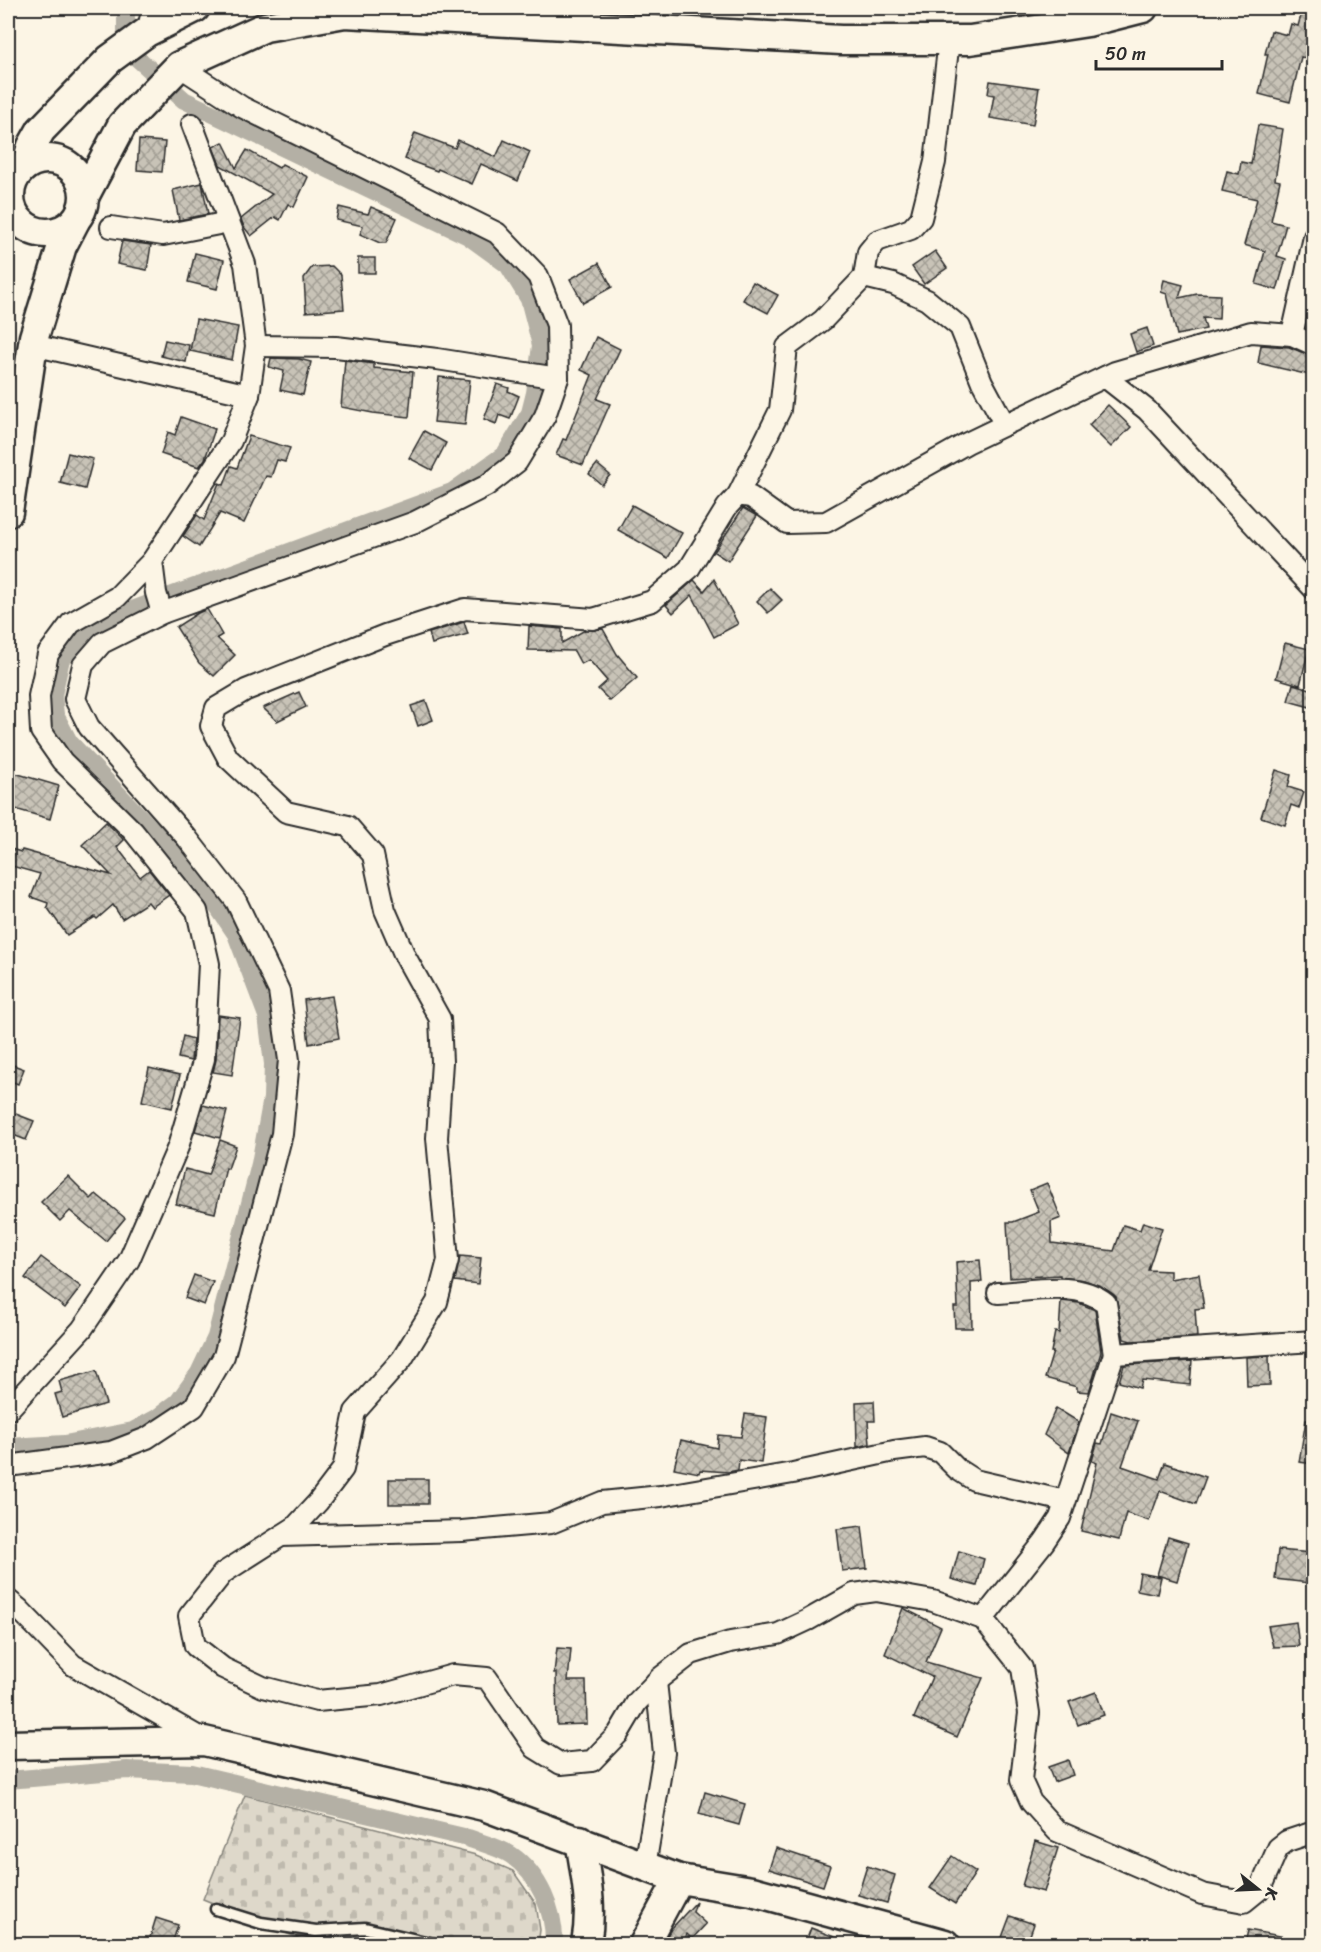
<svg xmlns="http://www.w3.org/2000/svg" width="1321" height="1952" viewBox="0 0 1321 1952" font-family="Sriracha,sans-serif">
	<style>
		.cemetery { fill: url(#cemetery-stones); stroke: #84827a; stroke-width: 1.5 }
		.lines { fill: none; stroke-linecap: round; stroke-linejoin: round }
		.canal { stroke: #b4b0a5; stroke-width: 18 }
		.building { fill: url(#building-cross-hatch); stroke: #2b2b2b; stroke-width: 1.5 }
		.service-casing { stroke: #2b2b2b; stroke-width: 15 }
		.minor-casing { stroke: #2b2b2b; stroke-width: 24 }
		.secondary-casing { stroke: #2b2b2b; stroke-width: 33 }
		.service { stroke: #fcf5e5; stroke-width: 10 }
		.minor { stroke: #fcf5e5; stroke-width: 20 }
		.secondary { stroke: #fcf5e5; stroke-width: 28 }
	</style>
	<defs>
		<pattern id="cemetery-stones" width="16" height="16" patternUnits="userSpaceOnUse" patternTransform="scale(1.5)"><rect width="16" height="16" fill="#ded8ca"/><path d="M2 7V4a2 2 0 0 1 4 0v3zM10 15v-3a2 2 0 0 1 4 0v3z" fill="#bfbaae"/></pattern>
		<pattern id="building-cross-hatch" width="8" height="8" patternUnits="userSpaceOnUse" patternTransform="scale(1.5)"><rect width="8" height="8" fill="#c8c3b7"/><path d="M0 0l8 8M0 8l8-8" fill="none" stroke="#a39f95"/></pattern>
	</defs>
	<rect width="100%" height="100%" fill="#fcf5e5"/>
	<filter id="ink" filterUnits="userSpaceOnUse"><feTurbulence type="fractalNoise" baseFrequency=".0167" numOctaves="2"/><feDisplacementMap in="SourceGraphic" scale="12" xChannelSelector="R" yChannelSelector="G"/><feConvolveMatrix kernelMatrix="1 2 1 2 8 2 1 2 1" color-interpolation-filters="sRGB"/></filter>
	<g filter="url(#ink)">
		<polygon class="cemetery" points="245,1795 476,1855 513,1871 536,1904 540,1930 538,1944 312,1944 203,1899"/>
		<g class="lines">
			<g class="canal">
				<polyline points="8,1447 65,1444 133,1431 157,1418 178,1402 199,1373 216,1337 260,1164 272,1098 273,1064 267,1016 236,934 200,881 69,742 55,715 53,695 61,659 89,626 452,492 505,454 530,413 535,393 541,345 529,299 508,265 468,236 184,100 126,48 126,8"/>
				<path d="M8 1780 127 1770 192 1773 468 1838C481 1843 499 1847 511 1855 539 1874 555 1912 554 1944"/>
			</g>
		</g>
		<g class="building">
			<polygon points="1302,12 1314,16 1314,60 1301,57 1290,102 1259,94 1268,54 1265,54 1271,31 1288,35 1291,24 1298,26"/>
			<polygon points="990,81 1039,88 1033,125 990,118 994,95 988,94"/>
			<polygon points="1258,125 1283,129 1275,180 1280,181 1271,221 1286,225 1277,256 1286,259 1277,290 1256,284 1265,251 1244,245 1257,199 1222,191 1227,171 1239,174 1241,162 1251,164"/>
			<polygon points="415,133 455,148 458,140 496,157 504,140 530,152 518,181 481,164 472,184 438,169 437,171 405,159"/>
			<polygon points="139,140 165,142 162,172 137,170"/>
			<polygon points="223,142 236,168 247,150 279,168 282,164 308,177 294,207 288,204 280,220 275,217 251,236 244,227 241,219 272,194 220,165 213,147"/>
			<polygon points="202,183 208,214 179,220 173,190"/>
			<polygon points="339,207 368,214 371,207 397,218 386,243 380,243 360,234 363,226 336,220"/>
			<polygon points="122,241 151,245 147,270 117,264"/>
			<polygon points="935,251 947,268 924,284 912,267"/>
			<polygon points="195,253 224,260 217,289 188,282"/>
			<rect x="358" y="258" width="17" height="15"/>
			<polygon points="599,263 612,287 583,303 570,279"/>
			<polygon points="332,266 341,275 344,309 306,312 304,278 312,267"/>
			<polygon points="1164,280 1183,285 1179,298 1197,294 1220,295 1219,319 1203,318 1206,329 1177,335 1167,294 1161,292"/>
			<polygon points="753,282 778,295 768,313 743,300"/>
			<polygon points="196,319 238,327 232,360 190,351"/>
			<polygon points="1147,328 1153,346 1136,352 1130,334"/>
			<polygon points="596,337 620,349 597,399 610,404 583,465 556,455 563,439 566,440 592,375 581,370"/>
			<polygon points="165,340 189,345 186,362 161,356"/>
			<polygon points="1261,345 1289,347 1314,357 1314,376 1258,363"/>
			<polygon points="271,358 299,359 311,362 303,395 280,390 284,371 269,367"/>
			<polygon points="345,360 374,364 374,368 413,372 409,417 373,413 341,407"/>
			<polygon points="439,377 470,380 465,425 434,422"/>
			<polygon points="497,384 509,388 508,391 519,396 510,419 499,415 496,424 484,419"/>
			<polygon points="1108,405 1131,427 1111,447 1089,425"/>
			<polygon points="181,417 215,429 205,459 199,467 161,454 168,432 175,435"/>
			<polygon points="424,431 446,443 432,470 409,458"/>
			<polygon points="249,436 290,448 285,462 277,460 271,477 266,476 244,523 220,513 199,547 183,536 197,515 204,520 219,483 224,485 231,466 237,468"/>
			<polygon points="68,453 93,459 85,489 60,483"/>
			<polygon points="597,464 610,475 602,485 589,474"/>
			<polygon points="632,505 682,533 668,558 618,530"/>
			<polygon points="743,508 757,516 728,561 714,552"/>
			<polygon points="714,579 738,624 714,637 692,595 673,613 666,605 694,580 704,591"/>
			<polygon points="770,588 782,600 768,613 757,601"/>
			<polygon points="207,609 222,635 217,638 235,655 214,676 199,663 176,627 198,613"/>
			<polygon points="464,622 468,634 432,644 429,633"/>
			<polygon points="529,626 562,629 562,643 585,630 603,629 617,654 637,678 610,701 598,689 607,681 589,660 581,664 574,651 528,650"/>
			<polygon points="1285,643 1309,649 1300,685 1276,678"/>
			<polygon points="1293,684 1314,690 1310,707 1288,701"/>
			<polygon points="299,692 306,707 277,721 263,708"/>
			<polygon points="426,701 433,720 418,726 411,706"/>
			<polygon points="1276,770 1291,775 1288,787 1304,792 1299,808 1291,805 1285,825 1261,817"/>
			<polygon points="8,771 59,786 50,819 8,807"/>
			<polygon points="106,822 124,840 117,847 140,877 149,870 169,895 152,907 148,902 122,919 113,905 97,919 95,917 67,935 47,907 48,903 31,897 40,874 8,865 8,848 21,852 22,850 111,875 82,845"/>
			<polygon points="332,996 339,1038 309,1044 304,1000"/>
			<polygon points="218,1015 240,1018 232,1075 213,1072 216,1060"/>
			<polygon points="183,1036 193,1039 191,1061 178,1058"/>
			<polygon points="8,1063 24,1069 18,1084 8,1080"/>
			<polygon points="149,1068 180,1075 172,1108 142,1101"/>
			<polygon points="203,1105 227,1111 220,1138 195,1131"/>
			<polygon points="8,1111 34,1121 26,1140 8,1133"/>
			<polygon points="220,1140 236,1146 228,1169 226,1168 215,1213 176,1204 185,1169 208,1175"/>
			<polygon points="68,1176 91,1199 96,1194 125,1218 106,1241 70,1211 60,1221 41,1202"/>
			<polygon points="1047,1183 1061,1218 1051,1222 1052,1243 1114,1251 1123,1225 1140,1230 1143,1222 1162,1228 1148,1270 1170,1271 1170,1279 1199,1274 1204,1308 1195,1309 1197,1337 1131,1341 1124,1339 1116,1297 1101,1286 1084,1280 1060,1277 1060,1275 1010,1278 1007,1222 1013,1222 1039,1212 1030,1190"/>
			<polygon points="460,1256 481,1258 478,1284 455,1281"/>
			<polygon points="41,1257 81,1287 65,1308 25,1278"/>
			<polygon points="980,1260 982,1282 971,1283 972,1328 955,1328 954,1307 958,1307 956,1262"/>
			<polygon points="194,1275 213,1282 204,1305 185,1298"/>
			<polygon points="1061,1301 1079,1303 1095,1310 1101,1352 1089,1392 1077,1391 1077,1387 1045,1378 1053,1352 1051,1352 1055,1332 1059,1333"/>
			<polygon points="1269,1356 1270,1385 1247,1386 1246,1357"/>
			<polygon points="1192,1361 1190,1385 1142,1380 1140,1388 1119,1382 1124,1365"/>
			<polygon points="96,1371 106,1404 62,1417 55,1394 62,1392 59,1381"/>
			<polygon points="874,1401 875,1421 868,1421 870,1444 857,1447 856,1402"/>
			<polygon points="1056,1408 1079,1422 1069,1453 1044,1435"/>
			<polygon points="1111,1412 1138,1421 1122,1466 1159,1479 1165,1463 1206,1477 1196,1504 1160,1491 1149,1521 1126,1513 1119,1540 1081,1531 1097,1463 1092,1461 1097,1443 1102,1444"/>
			<polygon points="745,1414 767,1417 761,1463 739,1460 738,1470 728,1472 700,1470 699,1473 674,1468 681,1440 717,1448 718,1435 741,1437"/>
			<polygon points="1306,1420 1314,1420 1314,1464 1299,1462"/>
			<rect x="389" y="1479" width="39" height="25"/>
			<polygon points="862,1526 867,1568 842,1571 837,1529"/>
			<polygon points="1168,1537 1188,1543 1177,1581 1157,1575"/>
			<polygon points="1278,1550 1312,1553 1309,1583 1275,1579"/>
			<polygon points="959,1551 984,1559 977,1586 951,1579"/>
			<polygon points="1140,1573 1161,1577 1157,1594 1137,1590"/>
			<polygon points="903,1608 941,1627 926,1662 983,1678 957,1737 914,1718 932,1677 885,1654"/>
			<polygon points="1296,1622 1299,1646 1273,1647 1268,1626"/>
			<polygon points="557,1648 571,1649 568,1681 586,1681 587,1724 557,1725 556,1673 554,1673"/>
			<polygon points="1096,1692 1104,1715 1078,1725 1069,1702"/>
			<polygon points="1068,1760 1073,1775 1054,1782 1048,1767"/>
			<polygon points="705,1792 745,1804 739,1825 699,1814"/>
			<polygon points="1035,1841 1058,1848 1044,1892 1022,1886"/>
			<polygon points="776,1848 830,1866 823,1886 769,1869"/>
			<polygon points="952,1856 976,1872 955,1904 930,1888"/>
			<polygon points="867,1866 895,1875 887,1903 858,1895"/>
			<polygon points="696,1902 693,1912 706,1924 692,1939 687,1934 683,1944 662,1944 671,1929"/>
			<polygon points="1010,1916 1034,1924 1027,1944 1015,1944 1001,1940"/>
			<polygon points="156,1918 178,1925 172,1944 148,1944"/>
			<polygon points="811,1928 850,1943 850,1944 805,1944"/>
			<polygon points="1248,1930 1291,1938 1291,1944 1245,1944"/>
		</g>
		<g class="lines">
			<g class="service-casing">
				<polyline id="service" points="216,1909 261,1923 316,1931 365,1928 434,1944"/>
			</g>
			<g class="minor-casing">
				<g id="minor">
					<polyline points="147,32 153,8"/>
					<polyline points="111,227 163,235 229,222"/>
					<polyline points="1314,237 1292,335 1251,332 1115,372 967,443 826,522 787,523 751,497 738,495 727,507 689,569 652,601 593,619 465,609 385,635 246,690 216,708 211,726 228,758 286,812 348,826 373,855 385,910 405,956 440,1019 442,1062 437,1138 448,1260 437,1302 402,1359 355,1412 343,1469 318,1502 295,1527 223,1573 189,1616 195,1646 223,1668 263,1687 317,1701 381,1695 453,1675 487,1678 535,1748 561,1764 592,1761 618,1734 637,1702 660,1678 691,1654 730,1642 778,1634 808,1620 854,1594 876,1591 933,1601 983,1619 1022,1668 1029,1713 1021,1780 1031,1802 1057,1831 1202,1894 1244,1902 1260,1889 1278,1848 1287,1841 1314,1832"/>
					<polyline points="864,277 893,284 927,300 960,327 982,382 1005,425"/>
					<polyline points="1292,335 1314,345"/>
					<polyline points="33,345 249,395"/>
					<polyline points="256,346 336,347 437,359 558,378"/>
					<polyline points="1105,377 1147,410 1314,589"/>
					<polyline points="738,495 780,410 787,347 823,320 864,277 868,252 877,241 911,229 921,218 935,162 949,40"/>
					<polyline points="152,561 156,593 162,613"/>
					<path d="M998 1293C1033 1291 1077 1280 1106 1303L1114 1354"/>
					<polyline points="8,1410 82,1329 129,1260 178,1147 204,1059 209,964 197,911 133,831 62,761 41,731 39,696 48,654 71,623 117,597 152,561 231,441 249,395 256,346 245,264 192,124"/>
					<polyline points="8,1466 111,1452 147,1438 194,1407 224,1356 282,1134 289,1060 279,991 236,901 187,838 89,727 75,699 83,665 102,643 162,613 415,522 486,486 517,462 545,416 558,378 557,325 538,276 497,233 242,107 179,66"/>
					<polyline points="281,1536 462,1531 551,1523 602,1502 661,1496 793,1473 894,1451 925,1447 940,1452 957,1469 974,1480 1065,1501"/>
					<polyline points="8,1600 19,1609 73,1665 204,1740"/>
					<polyline points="983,1619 1044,1542 1060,1518 1114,1354 1314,1341"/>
					<polyline points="645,1866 664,1753 656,1682"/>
				</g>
			</g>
			<g class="secondary-casing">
				<g id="secondary">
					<circle cx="47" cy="196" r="37"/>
					<polyline points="26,165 32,146 41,130 110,59 147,32 195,8"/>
					<polyline points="85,195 122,125 179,66 265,27 345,13 841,40 970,40 1088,22 1143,8"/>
					<polyline points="8,512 34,337 62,246 75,221"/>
					<polyline points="8,1745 204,1741 484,1806 679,1879 752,1891 945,1944"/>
					<path d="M580 1840C586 1878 593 1906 586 1944"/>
					<polyline points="644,1944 679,1879"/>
				</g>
			</g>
			<use href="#service" class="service"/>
			<use href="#minor" class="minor"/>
			<use href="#secondary" class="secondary"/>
		</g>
	</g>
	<rect width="1321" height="1952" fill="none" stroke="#fcf5e5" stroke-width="30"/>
	<rect x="15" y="15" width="1291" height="1922" fill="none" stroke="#2b2b2b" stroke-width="2" filter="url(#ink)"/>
	<g transform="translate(1258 1889) rotate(108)" stroke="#fcf5e5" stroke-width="4.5" paint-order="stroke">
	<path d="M0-4.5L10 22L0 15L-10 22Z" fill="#2b2b2b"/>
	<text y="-9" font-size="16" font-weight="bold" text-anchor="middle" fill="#2b2b2b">K</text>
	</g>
	<path d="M1096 60v9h126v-9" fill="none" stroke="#2b2b2b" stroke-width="3"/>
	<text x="1105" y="60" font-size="18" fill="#2b2b2b" stroke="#fcf5e5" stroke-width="4.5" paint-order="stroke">50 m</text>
</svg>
